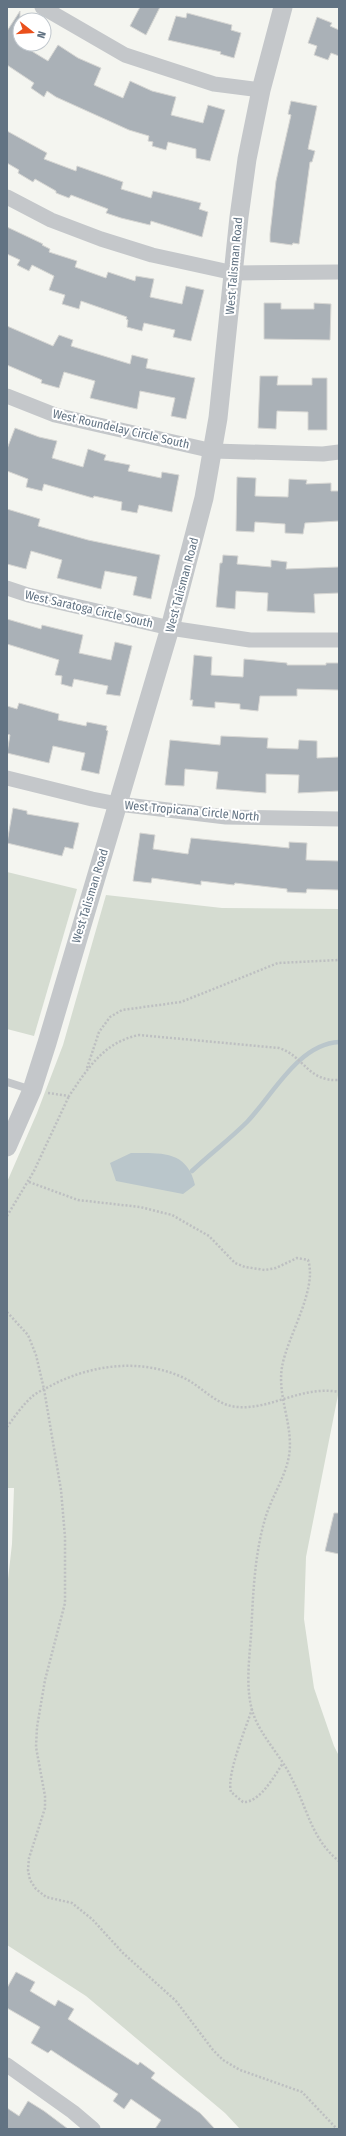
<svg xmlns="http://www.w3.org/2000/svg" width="346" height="2136" viewBox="0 0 346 2136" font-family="'Fira Sans Condensed',sans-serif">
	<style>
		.green { fill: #d5dcd1 }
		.water { fill: #bac6cb }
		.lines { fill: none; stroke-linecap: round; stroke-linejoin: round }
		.stream { stroke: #bac6cb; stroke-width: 4.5 }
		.building { fill: #aab1b7; stroke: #d6d6d3 }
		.path { stroke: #bdbfc1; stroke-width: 2.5; stroke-dasharray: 2 2; stroke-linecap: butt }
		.service { stroke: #c4c7ca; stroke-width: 8 }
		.minor { stroke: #c4c7ca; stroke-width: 15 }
		.tertiary { stroke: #c4c7ca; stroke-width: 19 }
		.labels { text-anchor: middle; stroke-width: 4; stroke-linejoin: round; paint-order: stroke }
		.street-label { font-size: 12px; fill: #627383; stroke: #fff }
	</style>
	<rect width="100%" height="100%" fill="#f4f5f0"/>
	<g class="green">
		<polygon points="7,872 77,889 34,1036 7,1029"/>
		<polygon points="106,895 222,908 339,909 339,1390 306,1557 304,1619 314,1688 334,1746 339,1756 339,2129 240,2129 225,2113 86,1996 7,1945 7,1588 12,1544 14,1488 7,1488 7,1182 37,1113 63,1045"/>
	</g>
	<path class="water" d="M131 1153C161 1153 187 1150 195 1185L183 1194 116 1181 110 1163Z"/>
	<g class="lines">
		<path class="stream" d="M192 1171C210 1154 230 1139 247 1122 272 1096 298 1044 339 1042"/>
	</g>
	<g class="building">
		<polygon points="140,7 160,7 146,35 130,26"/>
		<polygon points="20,11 20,44 48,61 58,45 78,58 101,68 94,85 123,98 130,81 152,91 176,97 171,115 203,123 208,105 225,110 210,161 196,158 196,149 168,142 166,150 152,146 153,142 148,141 149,136 129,130 56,97 47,91 44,97 31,88 34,83 7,65 7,31"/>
		<polygon points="187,13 232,25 231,30 241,33 234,58 220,54 221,52 168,40 176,16 186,18"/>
		<polygon points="317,17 332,23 330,26 339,30 339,56 331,53 328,60 314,55 317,46 308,43"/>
		<polygon points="291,101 317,106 308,149 315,151 312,162 310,162 299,244 293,243 292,245 270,242 270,234 276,181 291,115 288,114"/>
		<polygon points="7,131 47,153 44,159 76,171 77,166 123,182 121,189 151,198 153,191 201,203 199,209 208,212 202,237 151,221 150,225 121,218 106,213 108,209 71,195 69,198 56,193 56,191 35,179 33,182 18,173 19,170 7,163"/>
		<polygon points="7,227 43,244 42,245 50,249 49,252 77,261 75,267 106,278 108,272 135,281 136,276 154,279 150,297 182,304 186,286 204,290 191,341 173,337 175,330 144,323 142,331 127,327 128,320 126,319 127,317 81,301 79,309 62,304 65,295 49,290 54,276 32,265 29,271 17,265 20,260 7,254"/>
		<polygon points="264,303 281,303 281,309 314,309 314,303 331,304 330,340 264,339"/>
		<polygon points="7,326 53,346 59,335 73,340 71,346 130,364 132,355 148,359 146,368 195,378 186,419 171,416 175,398 140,391 137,409 90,398 95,381 64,372 59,388 41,383 42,380 7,365"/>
		<polygon points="260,376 278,376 277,385 312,385 312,378 327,378 327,430 308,430 308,412 277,411 276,429 258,428"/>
		<polygon points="15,428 39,437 57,441 52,458 83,467 88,449 106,455 104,460 130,465 128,471 161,478 162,472 179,475 172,512 139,505 137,513 121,510 122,502 94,496 93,498 44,484 42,491 26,487 28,479 7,471 7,449"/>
		<polygon points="237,477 256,478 255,496 288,497 289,479 307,480 306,484 331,483 331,491 339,491 339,521 305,523 303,534 285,533 285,524 255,522 254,532 236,531"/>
		<polygon points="7,509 40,519 38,526 88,540 160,555 151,599 133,595 137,577 105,571 101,589 57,578 62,560 31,551 26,569 7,564"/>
		<polygon points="223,555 238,556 237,564 271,567 271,560 287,562 286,569 339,567 339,593 314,594 315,613 267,611 268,593 236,591 235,609 216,607 220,563 222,563"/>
		<polygon points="7,619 41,629 42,625 83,635 79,653 111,660 115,642 132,646 120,696 106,694 108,686 74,679 72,687 61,684 62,676 55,675 59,660 7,644"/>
		<polygon points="194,655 212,657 211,675 243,677 244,659 287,663 287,665 326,665 326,663 339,663 339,690 297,689 297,696 260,696 258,711 240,709 240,704 215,702 215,708 192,706 193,700 190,700"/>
		<polygon points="19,703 59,714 58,720 86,726 87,722 107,726 106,730 108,731 99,774 81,770 85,753 53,746 49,763 7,753 10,735 7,734 7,706 17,709"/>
		<polygon points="221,736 268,738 267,748 298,749 299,740 317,741 317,758 339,757 339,791 298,793 299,775 266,774 266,793 216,789 218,772 185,769 184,786 165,785 170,740 220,745"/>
		<polygon points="13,808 27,811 27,814 79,823 73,849 65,847 62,856 7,843"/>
		<polygon points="140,833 155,835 153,849 188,854 191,838 289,848 289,842 307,843 306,860 339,861 339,890 307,889 306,893 287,892 287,889 235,883 234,885 201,881 201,885 152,878 151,883 133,881"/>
		<polygon points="334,1513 339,1513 339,1554 325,1551"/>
		<polygon points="16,1972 35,1982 30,1991 55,2006 58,2000 74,2009 68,2019 138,2065 140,2062 155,2073 151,2078 200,2113 215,2129 155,2129 161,2120 131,2099 124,2109 113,2101 118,2094 51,2050 48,2053 31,2043 40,2027 7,2008 7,1988"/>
		<polygon points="28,2101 44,2111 68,2129 7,2129 7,2108 19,2116"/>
	</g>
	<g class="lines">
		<g class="path">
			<polyline points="87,1068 99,1032 110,1017 122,1010 181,1002 278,963 339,960"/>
			<path d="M48 1093 69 1096C88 1068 104 1042 139 1035L279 1048C304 1056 308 1082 339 1080"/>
			<path d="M29 1182 78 1200 140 1207 172 1215 209 1236 235 1263 245 1267 265 1270 276 1268 297 1258 308 1260C318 1289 287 1337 282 1367 277 1397 294 1426 289 1456 285 1478 271 1498 265 1519 254 1557 253 1597 251 1636 249 1662 245 1692 254 1716 263 1739 282 1757 292 1779 307 1808 312 1840 339 1861"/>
			<polyline points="7,1216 34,1171 69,1096"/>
			<polyline points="7,1312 28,1335 36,1355 44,1389 61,1490 65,1537 65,1603 45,1680 37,1727 36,1747 45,1796 45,1808 29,1858 28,1870 30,1880 36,1889 46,1897 72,1903 92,1919 123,1953 176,2001 213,2050 223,2060 240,2070 302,2092 337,2129"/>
			<path d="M7 1427C15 1416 24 1403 34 1395 41 1390 49 1387 56 1383 96 1364 141 1359 182 1377 202 1386 215 1405 237 1407 271 1410 302 1385 339 1392"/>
			<path d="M252 1709C246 1728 226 1775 231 1792L243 1802C260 1803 275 1775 283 1763"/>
		</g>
		<polyline class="service" points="7,1082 32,1090"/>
		<g class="minor">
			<polyline points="42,7 125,55 214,84 261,90"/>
			<polyline points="7,197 51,220 101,239 152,255 234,273 339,272"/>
			<polyline points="7,396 55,415 213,451 323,454 339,452"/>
			<polyline points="7,588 28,595 170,628 250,640 339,640"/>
			<polyline points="7,778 92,799 118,804 226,817 339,819"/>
			<polyline points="7,2065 73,2112 93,2129"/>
		</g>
		<polyline class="tertiary" points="7,1147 32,1090 47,1043 170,628 204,498 218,418 239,217 247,159 261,90 283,7"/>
	</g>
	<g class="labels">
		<g class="street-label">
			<text transform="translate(234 266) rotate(-85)" y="4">West Talisman Road</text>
			<text transform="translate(121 429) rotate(13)" y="4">West Roundelay Circle South</text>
			<text transform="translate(182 585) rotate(-75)" y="4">West Talisman Road</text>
			<text transform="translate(89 609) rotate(13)" y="4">West Saratoga Circle South</text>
			<text transform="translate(192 811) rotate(5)" y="4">West Tropicana Circle North</text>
			<text transform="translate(90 896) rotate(-73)" y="4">West Talisman Road</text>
		</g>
	</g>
	<rect width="346" height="2136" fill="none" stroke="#627383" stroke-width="16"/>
	<g transform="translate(32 32) rotate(107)"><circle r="19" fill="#ffffff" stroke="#c0c7cd"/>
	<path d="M0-3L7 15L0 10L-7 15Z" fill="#ea501b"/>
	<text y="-6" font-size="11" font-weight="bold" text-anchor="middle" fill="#627383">N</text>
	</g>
</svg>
